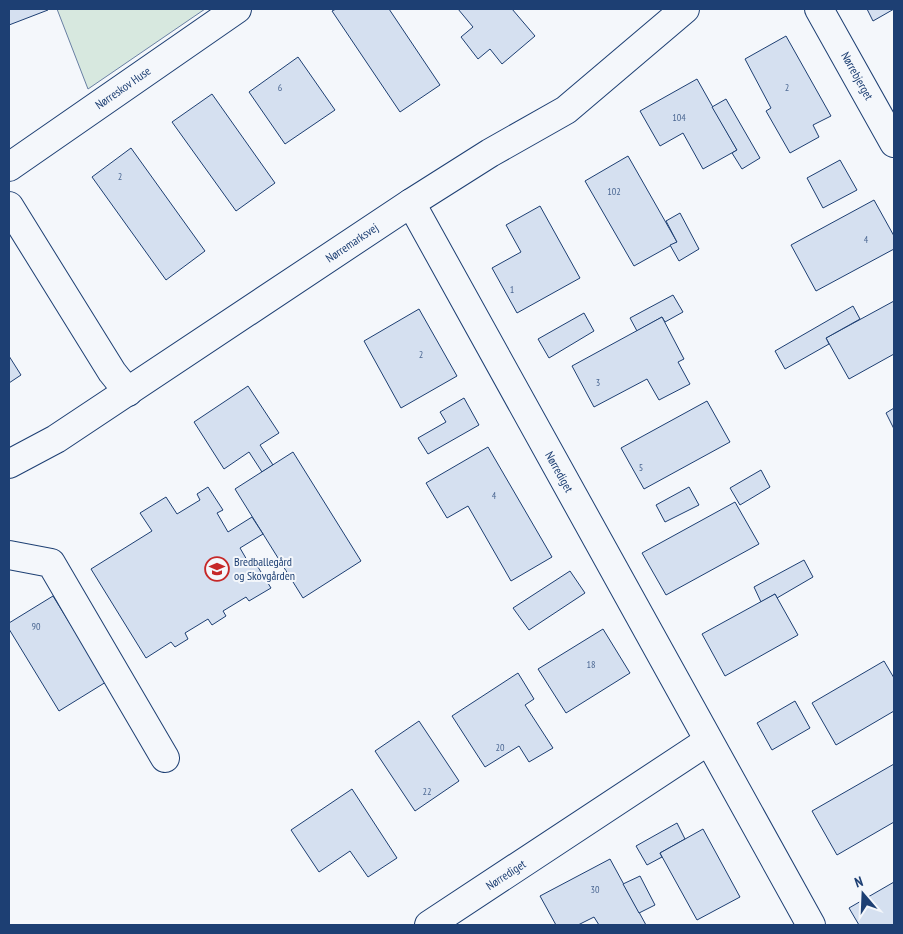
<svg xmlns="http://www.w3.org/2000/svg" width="903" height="934" viewBox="0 0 903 934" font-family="'PT Sans Narrow',sans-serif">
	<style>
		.green { fill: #d7e8df; stroke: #687fa3 }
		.building { fill: #d5e0f0; stroke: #1d3f73 }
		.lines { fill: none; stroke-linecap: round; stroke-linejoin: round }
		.minor-casing { stroke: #1d3f73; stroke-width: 30 }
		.minor { stroke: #f4f7fb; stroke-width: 28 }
		.labels { text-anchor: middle; stroke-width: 4; stroke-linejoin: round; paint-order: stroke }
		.number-label { font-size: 10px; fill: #4b6792 }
		.street-label { font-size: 12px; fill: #1d3f73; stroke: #f4f7fb }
		.poi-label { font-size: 12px; fill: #1d3f73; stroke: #f4f7fb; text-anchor: start }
	</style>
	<rect width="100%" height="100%" fill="#f4f7fb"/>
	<polygon class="green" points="57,9 205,9 88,89"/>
	<g class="building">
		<polygon points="9,9 47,9 48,10 9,25"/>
		<polygon points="336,9 389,9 440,85 400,112 332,11"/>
		<polygon points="458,9 512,9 535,36 502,64 490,49 478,59 461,37 473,27"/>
		<polygon points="867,9 894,9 873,21"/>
		<polygon points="786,36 831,116 813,125 819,137 790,153 766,111 771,108 745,59"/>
		<polygon points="298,57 335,110 285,144 249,92"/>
		<polygon points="697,79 737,150 703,169 683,133 660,146 640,111"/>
		<polygon points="212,94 275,183 236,211 172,122"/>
		<polygon points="726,99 760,158 742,169 732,153 737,150 712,107"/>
		<polygon points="131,148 205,251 166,280 92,177"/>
		<polygon points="628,156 677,242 634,266 585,181"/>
		<polygon points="840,160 857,190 823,208 807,178"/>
		<polygon points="874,200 894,236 894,249 816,291 791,245"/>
		<polygon points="540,206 580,278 517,313 492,268 521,252 506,225"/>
		<polygon points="680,213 699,249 679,261 670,245 677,242 666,221"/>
		<polygon points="673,295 683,312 665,322 662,317 637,331 630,318"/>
		<polygon points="894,301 894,354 849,379 826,338"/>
		<polygon points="853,306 860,319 826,338 829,344 785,369 775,351"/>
		<polygon points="419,309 457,376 401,408 364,341"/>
		<polygon points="584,313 594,331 549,358 538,339"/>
		<polygon points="662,317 684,359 678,362 690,384 659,400 647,379 594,407 572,366"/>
		<polygon points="9,356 21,375 9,383"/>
		<polygon points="248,386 279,433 260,445 273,465 262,472 249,452 224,469 194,422"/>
		<polygon points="464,398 479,425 428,454 418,438 446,422 440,412"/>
		<polygon points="707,401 730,442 644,489 621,448"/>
		<polygon points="894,408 894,429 886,413"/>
		<polygon points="488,447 552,557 511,581 468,506 447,518 426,483"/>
		<polygon points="293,452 361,561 303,598 235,489"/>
		<polygon points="761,470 770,487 740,505 730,488"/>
		<polygon points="208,487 223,510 217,513 228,532 252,517 263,534 240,548 251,567 256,564 271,588 249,601 246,597 223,611 226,616 212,625 208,619 185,633 188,639 175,647 171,642 146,658 91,569 152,531 140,513 166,497 177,514 200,500 197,494"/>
		<polygon points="689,487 699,505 665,522 656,505"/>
		<polygon points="735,502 759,544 666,595 642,553"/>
		<polygon points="804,560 813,577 777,598 775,594 761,602 754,587"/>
		<polygon points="570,571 585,593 529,630 513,608"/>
		<polygon points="775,594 798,635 725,676 702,634"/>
		<polygon points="53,596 106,682 59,711 9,629 9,623"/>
		<polygon points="603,629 630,673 566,713 538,669"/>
		<polygon points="884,661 894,678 894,711 836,745 812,703"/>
		<polygon points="518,673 534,699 525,705 553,748 529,762 519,746 485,767 452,716"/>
		<polygon points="795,701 810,728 772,750 757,723"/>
		<polygon points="419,721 459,781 415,811 375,751"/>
		<polygon points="894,764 894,822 837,855 812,811"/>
		<polygon points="352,789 397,858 368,877 350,851 319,872 291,830"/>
		<polygon points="677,823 685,839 660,853 662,857 647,865 636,846"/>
		<polygon points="703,829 740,897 697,920 660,853"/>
		<polygon points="610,859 646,925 599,925 594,917 578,925 556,925 540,896"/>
		<polygon points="640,876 655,905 639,913 623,884"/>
		<polygon points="894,882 894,925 859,925 849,908"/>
	</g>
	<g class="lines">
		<g class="minor-casing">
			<g id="minor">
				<polyline points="819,9 894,143"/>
				<polyline points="9,167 237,9"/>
				<polyline points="411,203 811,925"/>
				<polyline points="9,206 112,372 128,392"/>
				<polyline points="9,464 56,439 411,203 490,153 566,110 685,9"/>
				<polyline points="9,555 51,563 165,758"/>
				<polyline points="429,925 708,741"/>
			</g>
		</g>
		<use href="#minor" class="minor"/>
	</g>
	<defs>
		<g id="school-ring" transform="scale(1.25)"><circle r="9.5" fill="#f4f7fb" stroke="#c62828" stroke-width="1.5"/><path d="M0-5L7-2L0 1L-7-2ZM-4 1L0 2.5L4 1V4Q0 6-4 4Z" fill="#c62828"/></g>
	</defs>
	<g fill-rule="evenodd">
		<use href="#school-ring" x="217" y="569"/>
	</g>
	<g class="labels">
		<g class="number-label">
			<text x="280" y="91">6</text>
			<text x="787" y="91">2</text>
			<text x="679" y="121">104</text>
			<text x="120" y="180">2</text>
			<text x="614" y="195">102</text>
			<text x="866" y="243">4</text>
			<text x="512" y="293">1</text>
			<text x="421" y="358">2</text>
			<text x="598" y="386">3</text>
			<text x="641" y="471">5</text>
			<text x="494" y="499">4</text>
			<text x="36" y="630">90</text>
			<text x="591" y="668">18</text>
			<text x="500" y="751">20</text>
			<text x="427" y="795">22</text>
			<text x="595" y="893">30</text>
		</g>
		<g class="street-label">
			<text transform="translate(857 76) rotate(61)" y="4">Nørrebjerget</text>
			<text transform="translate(123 88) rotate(-35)" y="4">Nørreskov Huse</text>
			<text transform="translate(352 243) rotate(-34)" y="4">Nørremarksvej</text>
			<text transform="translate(559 472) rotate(61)" y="4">Nørrediget</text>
			<text transform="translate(506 875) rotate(-33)" y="4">Nørrediget</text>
		</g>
		<g class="poi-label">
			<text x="234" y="566">Bredballegård<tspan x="234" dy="14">og Skovgården</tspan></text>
		</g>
	</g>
	<rect width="903" height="934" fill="none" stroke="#1d3f73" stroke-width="20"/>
	<g transform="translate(863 894) rotate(341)" stroke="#f4f7fb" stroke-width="4" paint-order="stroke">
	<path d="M0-4L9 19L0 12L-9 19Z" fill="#1d3f73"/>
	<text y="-8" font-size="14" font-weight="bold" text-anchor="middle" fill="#1d3f73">N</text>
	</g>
</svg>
